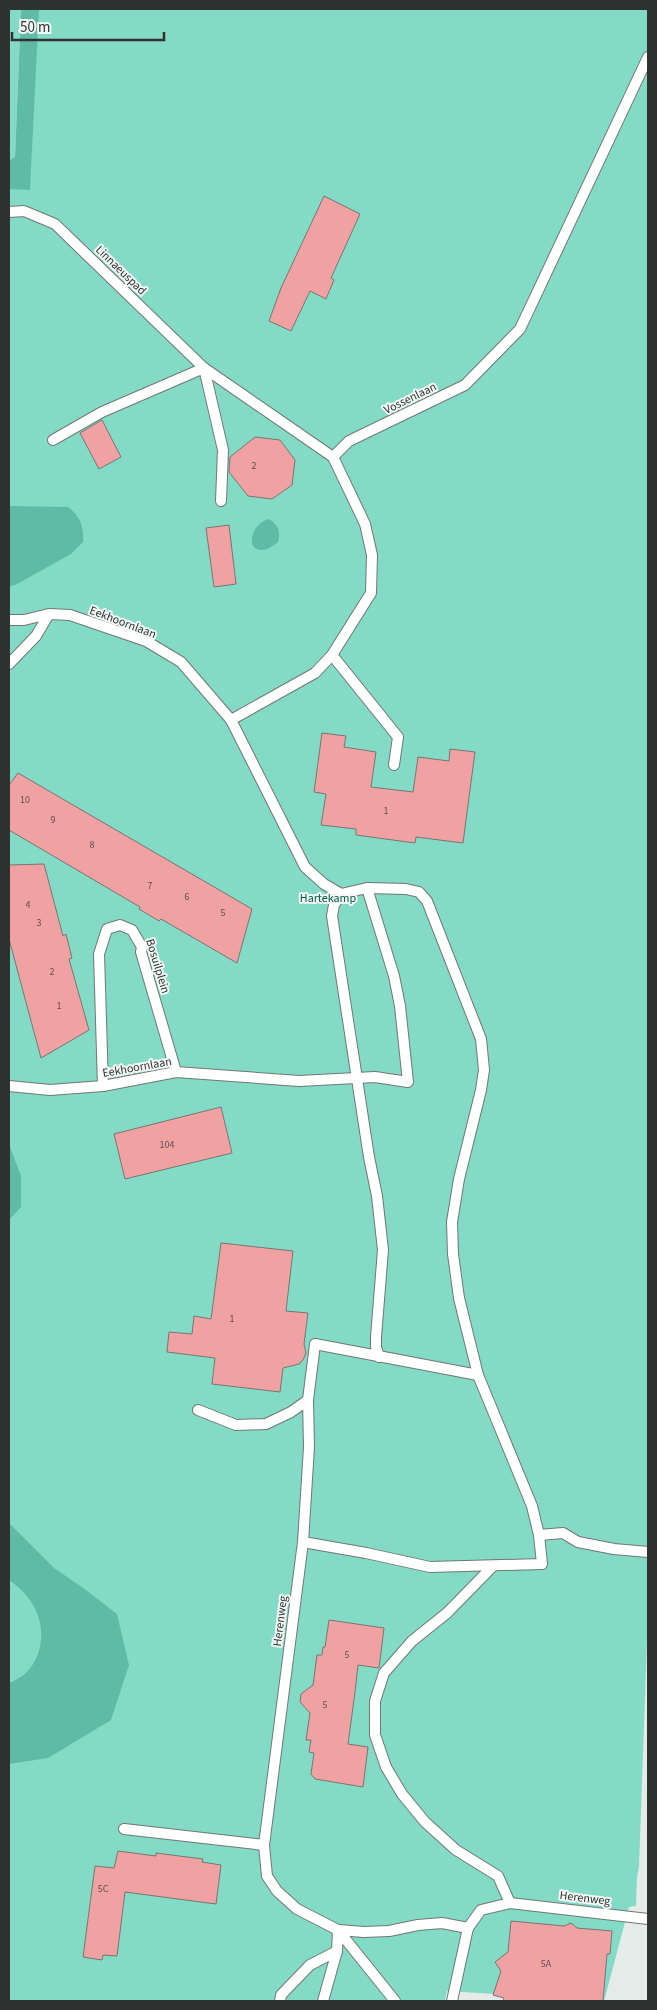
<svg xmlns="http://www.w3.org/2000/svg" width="657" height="2010" viewBox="0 0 657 2010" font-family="'Source Sans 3',sans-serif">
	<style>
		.green { fill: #83dbc6 }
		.water { fill: #60bba6 }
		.building { fill: #f0a2a2; stroke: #7b7474 }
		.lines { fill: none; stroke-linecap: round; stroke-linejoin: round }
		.service-casing { stroke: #707775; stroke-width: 12 }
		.service { stroke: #fff; stroke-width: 10 }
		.labels { text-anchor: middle; stroke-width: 4; stroke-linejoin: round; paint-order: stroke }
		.number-label { font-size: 10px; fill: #5f4e4d }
		.street-label { font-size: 12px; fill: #2f3231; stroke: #f1f8f6 }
		.park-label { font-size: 12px; fill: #025547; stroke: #f1f8f6 }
	</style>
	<rect width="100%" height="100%" fill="#e4ebe9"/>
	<g class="green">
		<polygon points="9,9 21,9 15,157 9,160"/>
		<polygon points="36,9 648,9 648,1614 639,1867 637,1877 636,1906 629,1907 604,2001 447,1991 445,2001 9,2001 9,183 21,183"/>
	</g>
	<g class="water">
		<polygon points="21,9 39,9 30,190 9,189 9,160 15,157"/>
		<path d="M9 506 68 507C80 516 84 526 83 542L71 554 17 584 9 587Z"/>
		<path d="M269 519C278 524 281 532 278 542 274 545 267 551 260 550 245 548 252 523 269 519Z"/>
		<polygon points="9,1144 21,1176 21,1207 9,1220"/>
		<path d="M9 1523 54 1568 86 1590 117 1614 129 1665 111 1720 48 1758 9 1764V1683C24 1677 32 1669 38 1654 48 1624 34 1597 9 1580Z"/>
	</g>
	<g class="building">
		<polygon points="324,196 360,214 331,278 334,280 326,299 310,291 291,331 269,321 281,288"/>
		<polygon points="102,420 121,457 99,469 80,433"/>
		<polygon points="255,437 280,440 295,460 292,485 272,499 248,496 229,472 230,457"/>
		<polygon points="229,525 236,584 214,587 206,528"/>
		<polygon points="322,733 346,736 344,747 376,752 371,787 413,792 418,757 449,761 450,749 475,752 463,843 416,837 415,843 356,835 356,829 321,825 326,794 314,792"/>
		<polygon points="18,773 252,909 237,963 161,919 159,921 139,909 140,907 9,830 9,785"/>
		<polygon points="44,864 63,936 66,934 72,958 69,959 89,1030 41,1058 9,939 9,865"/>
		<polygon points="221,1107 232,1153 125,1179 114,1134"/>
		<polygon points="221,1243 293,1251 286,1311 308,1313 304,1344 306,1353 303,1360 299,1364 283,1368 280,1392 212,1384 215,1358 167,1352 169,1332 192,1334 194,1316 211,1319"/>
		<polygon points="329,1620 384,1628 379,1668 358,1665 355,1692 348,1744 368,1747 363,1787 315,1779 311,1774 314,1753 309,1752 311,1740 306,1740 310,1713 300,1702 301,1694 313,1685 317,1655 322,1655 323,1647 325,1647"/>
		<polygon points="118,1851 156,1856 156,1853 203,1859 202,1862 221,1865 216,1904 125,1892 117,1956 103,1955 102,1960 83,1957 95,1866 114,1868"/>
		<polygon points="511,1921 564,1926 571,1923 577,1928 612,1931 610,1954 607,1954 603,2001 503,2001 504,1998 493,1995 501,1971 495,1962 508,1952"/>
	</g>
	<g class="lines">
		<g class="service-casing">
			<g id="service">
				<polyline points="9,212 24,211 55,224 204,368 102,412 53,440"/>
				<polyline points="204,368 333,457"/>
				<polyline points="204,368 223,450 221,501"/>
				<polyline points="9,620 24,620 49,614 70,615 146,641 181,662 231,720 305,867 324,884 341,894 367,888 406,889 419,892 427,901 481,1039 484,1070 481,1090 459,1179 452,1222 453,1254 459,1298 478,1375 532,1506 539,1535 542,1564 430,1567 366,1553 303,1542"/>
				<polyline points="332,655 398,737 394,765"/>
				<polyline points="9,664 36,636 49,614"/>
				<polyline points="231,720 315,673 332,655 371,593 372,555 365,524 333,457 349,441 465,385 520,329 648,57"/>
				<polyline points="341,894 334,905 332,916 369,1157 377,1196 383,1250 376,1337 376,1347 379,1357"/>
				<polyline points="9,1086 50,1090 103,1086 176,1072 299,1081 375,1077 408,1082 400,1006 394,976 367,888"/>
				<polyline points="103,1086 99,954 107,929 120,925 132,930 142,947 141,952 176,1072"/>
				<polyline points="478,1375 315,1344 308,1400 309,1447 303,1542 264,1845 267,1876 277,1891 297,1909 338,1930 364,1932 389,1931 418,1925 442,1923 468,1928 481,1910 510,1903 648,1919"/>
				<polyline points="198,1410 236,1425 266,1424 291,1412 308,1400"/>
				<polyline points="539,1535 563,1533 578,1542 614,1549 648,1552"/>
				<polyline points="493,1566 447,1613 412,1641 384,1673 375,1701 375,1735 386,1767 402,1794 425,1822 456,1850 498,1876 510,1903"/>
				<polyline points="124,1829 264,1845"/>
				<polyline points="338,1930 395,2001"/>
				<polyline points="280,2001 281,1995 310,1965 337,1951 338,1930"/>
				<polyline points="323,2001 337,1951"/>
				<polyline points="452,2001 468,1928"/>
			</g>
		</g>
		<use href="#service" class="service"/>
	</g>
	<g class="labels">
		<g class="number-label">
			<text x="254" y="469">2</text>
			<text x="25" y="803">10</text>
			<text x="386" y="814">1</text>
			<text x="53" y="823">9</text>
			<text x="92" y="848">8</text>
			<text x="150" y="889">7</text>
			<text x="187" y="900">6</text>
			<text x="28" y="908">4</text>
			<text x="223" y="916">5</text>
			<text x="39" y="926">3</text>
			<text x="52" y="975">2</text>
			<text x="59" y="1009">1</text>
			<text x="167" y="1148">104</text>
			<text x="232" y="1322">1</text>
			<text x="347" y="1658">5</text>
			<text x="325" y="1708">5</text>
			<text x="103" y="1892">5C</text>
			<text x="546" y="1967">5A</text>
		</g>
		<g class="street-label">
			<text transform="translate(121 270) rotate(44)" y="4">Linnaeuspad</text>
			<text transform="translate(410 398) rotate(-26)" y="4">Vossenlaan</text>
			<text transform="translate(123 622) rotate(21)" y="4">Eekhoornlaan</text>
			<text transform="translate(158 966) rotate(73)" y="4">Bosuilplein</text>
			<text transform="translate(137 1067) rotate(-10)" y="4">Eekhoornlaan</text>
			<text transform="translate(280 1621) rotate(-83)" y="4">Herenweg</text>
			<text transform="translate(585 1898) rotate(7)" y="4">Herenweg</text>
		</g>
		<g class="park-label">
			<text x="328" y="902">Hartekamp</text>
		</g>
	</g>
	<rect width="657" height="2010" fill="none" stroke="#2f3231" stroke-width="20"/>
	<path d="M12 32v8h152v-8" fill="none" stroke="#2f3231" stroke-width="2.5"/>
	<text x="20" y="32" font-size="15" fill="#2f3231" stroke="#f1f8f6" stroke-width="4" paint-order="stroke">50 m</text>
</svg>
